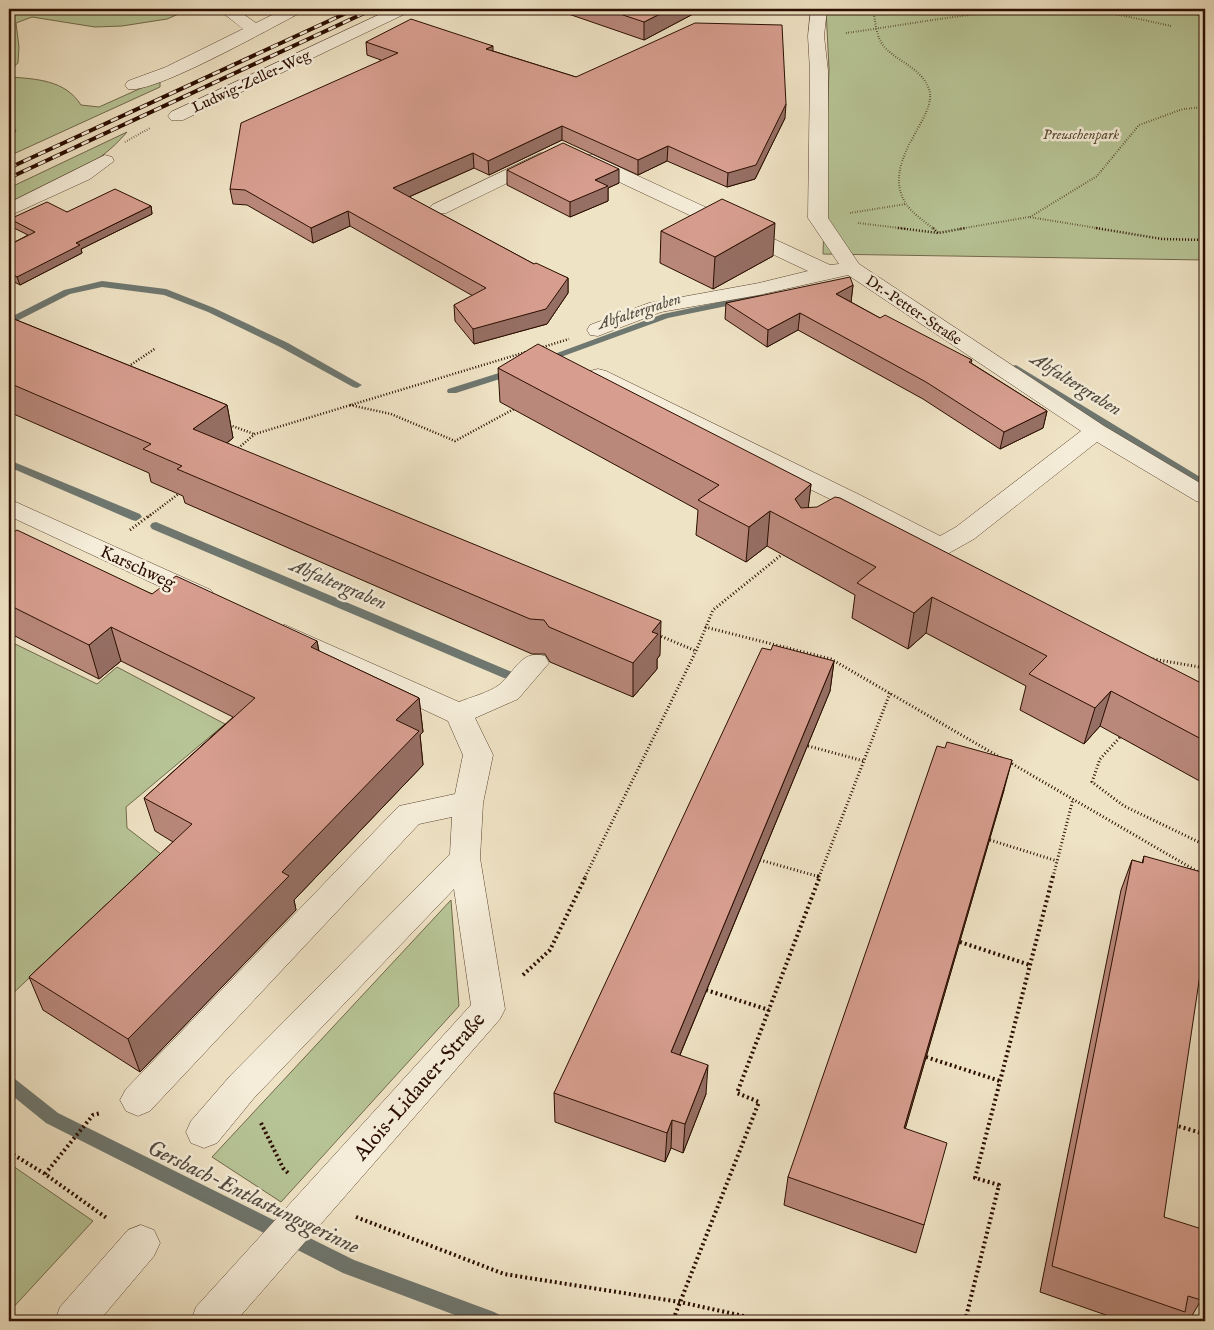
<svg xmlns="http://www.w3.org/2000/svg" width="1214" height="1330" viewBox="0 0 1214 1330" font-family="'IM FELL English',serif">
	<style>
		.green { fill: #b7c496; stroke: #71694b }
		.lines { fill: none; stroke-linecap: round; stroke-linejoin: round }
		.stream { fill: #6e7770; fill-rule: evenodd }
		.minor-casing { stroke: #5c4331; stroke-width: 1 }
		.path-far3 { stroke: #2b0e00; stroke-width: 2; stroke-dasharray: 0.5 2; stroke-linecap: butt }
		.path-far2 { stroke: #2b0e00; stroke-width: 2.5; stroke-dasharray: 1 2; stroke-linecap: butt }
		.path-far1 { stroke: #2b0e00; stroke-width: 3; stroke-dasharray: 1 2.5; stroke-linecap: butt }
		.path { stroke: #2b0e00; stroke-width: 4; stroke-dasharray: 2 3; stroke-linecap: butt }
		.minor { fill: #f5edd9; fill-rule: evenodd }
		.rail-casing { stroke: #2b0e00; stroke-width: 4 }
		.rail { stroke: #f5edd9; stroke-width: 2.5; stroke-dasharray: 8; stroke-linecap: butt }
		.wall { fill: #b9887b; stroke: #2b0e00 }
		.shaded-wall { fill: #966f64; stroke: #2b0e00 }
		.building { fill: #d79e8f; stroke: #2b0e00 }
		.labels { text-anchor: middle; stroke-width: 5; stroke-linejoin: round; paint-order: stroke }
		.far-street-label { font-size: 15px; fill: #2b0e00; stroke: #f5edd9 }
		.far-park-label { font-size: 15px; font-style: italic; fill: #5c4e34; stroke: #f5edd9 }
		.far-water-label { font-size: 16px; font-style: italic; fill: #524b41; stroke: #f5edd9 }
		.street-label { font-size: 18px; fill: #2b0e00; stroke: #f5edd9 }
		.water-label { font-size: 19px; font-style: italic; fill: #524b41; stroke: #f5edd9 }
		.near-street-label { font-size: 21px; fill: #2b0e00; stroke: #f5edd9 }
		.near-water-label { font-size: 22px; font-style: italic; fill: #524b41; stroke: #f5edd9 }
	</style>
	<rect width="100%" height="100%" fill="#efe3c5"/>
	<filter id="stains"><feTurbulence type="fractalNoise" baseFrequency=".004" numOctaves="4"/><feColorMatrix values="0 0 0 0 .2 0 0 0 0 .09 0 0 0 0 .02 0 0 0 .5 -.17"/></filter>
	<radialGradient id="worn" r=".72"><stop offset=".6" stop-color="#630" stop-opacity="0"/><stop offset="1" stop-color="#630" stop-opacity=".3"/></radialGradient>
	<g class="green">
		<path d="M9 9H190L167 19 122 26 95 27 32 17 16 23 19 47 18 63 11 69 10 77C37 79 65 80 81 105L99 107 148 85 160 82V87L9 156V145L16 130 9 129Z"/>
		<polygon points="826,9 1177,9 1205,15 1205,260 823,254 829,69"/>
		<path d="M127 132C95 170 53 183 9 204V188Z"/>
		<polygon points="9,641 97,684 117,667 225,724 126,807 127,828 161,854 9,997"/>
		<polygon points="451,900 459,1006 281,1202 212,1157"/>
		<polygon points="10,1164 93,1221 9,1312 9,1165"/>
	</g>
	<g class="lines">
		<g class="stream">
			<polygon points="102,281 166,289 214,308 288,343 362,385 357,388 353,387 280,347 208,312 164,295 102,287 70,294 9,325 9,318 64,290"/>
			<polygon points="758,294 761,295 761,299 668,318 547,362 539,362 538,360 663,314"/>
			<polygon points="1016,365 1205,480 1205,488 1012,370 1012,366"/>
			<polygon points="515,368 520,371 519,373 456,393 448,393 447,391 448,389"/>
			<polygon points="9,460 140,514 142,517 136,521 132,520 9,467"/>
			<polygon points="156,522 512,672 514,675 512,678 504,678 152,529 150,526 152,523"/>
			<polygon points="9,1077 15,1079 58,1113 354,1260 494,1312 500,1315 503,1321 471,1321 343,1273 46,1123 9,1093"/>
		</g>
		<g class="minor-casing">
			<g id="minor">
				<path d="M218 9H236L256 23 284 9H304L302 12C272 27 153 95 128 89L125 85 128 81 166 67 243 29Z"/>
				<polygon points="391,9 411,9 409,12 183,120 171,120 168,116 171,112"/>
				<path d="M811 9H827L824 36 828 71V218L859 264 1104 426 1205 486V504L1196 501 1097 442 974 539 949 553 940 555 931 553 853 511C839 522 828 535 810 531L806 525 810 519 834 501 590 381 587 376 590 371 598 369 606 371 860 495 940 536 956 527 1081 431 848 275 759 295 661 312 598 336 590 335 587 330 590 325 649 303 759 283 808 271 579 163 577 159 579 155H593L830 265 839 264 808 218 810 71 808 36Z"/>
				<polygon points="1186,9 1205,9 1205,17 1188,12"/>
				<polygon points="541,153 548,155 550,159 548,163 446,213 432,213 429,209 432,205"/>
				<polygon points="105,155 112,157 114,161 90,179 9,216 9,203"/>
				<polygon points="9,499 211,590 215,596 211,602 202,605 193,602 9,516"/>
				<path d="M285 625 459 702C471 697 488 693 499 685 515 672 521 649 545 656L549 663 518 699 475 718 493 755 483 803 480 858 505 1009 500 1019 236 1321H191L196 1307 471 1005 454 889 254 1098 217 1143 204 1148 191 1143 186 1132 191 1121 230 1076 450 854 452 817 419 824 150 1111 138 1116 126 1111 120 1100 126 1089 399 806 455 794 463 755 448 721 275 640 272 634 275 628Z"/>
				<polygon points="141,1225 154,1230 160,1243 154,1256 99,1321 55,1321 60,1307 128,1230"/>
			</g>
		</g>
		<g class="path-far3">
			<path d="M873 9C875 19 876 34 881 42 890 59 921 66 929 89 939 117 879 161 906 204 912 213 925 222 934 229"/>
			<path d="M846 33C920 23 994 7 1070 9 1104 10 1138 19 1171 26"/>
			<polyline points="125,142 150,128"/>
			<polyline points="850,213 906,204"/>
			<polyline points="1030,217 1097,176 1139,125 1183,109 1205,107"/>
			<polyline points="858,223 908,229"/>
			<polyline points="959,229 1029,217 1103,229"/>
		</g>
		<g class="path-far2">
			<polyline points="898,228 938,233 966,228"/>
			<polyline points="933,228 938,233"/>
			<polyline points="1096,228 1162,239 1205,240"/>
			<polyline points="540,348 569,339"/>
			<polyline points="126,368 156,348"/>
			<polyline points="350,405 391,414 455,441 514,409"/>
			<polyline points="227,424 254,434"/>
			<polyline points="236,450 255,434 526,352"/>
			<polyline points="148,517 181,492"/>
		</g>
		<g class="path-far1">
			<polyline points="130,530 150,515"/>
			<polyline points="705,627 831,659 1001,758"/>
			<polyline points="658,635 696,651"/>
			<polyline points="1153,659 1205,668"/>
			<polyline points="1122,735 1100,759 1092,782 1124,806 1205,845"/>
			<polyline points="808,746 864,761"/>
			<polyline points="1009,762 1205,876"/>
			<polyline points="990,840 1057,861"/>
			<polyline points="760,860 820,877"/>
			<polyline points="585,877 696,651 713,610 785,552"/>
			<polyline points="819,877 890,693"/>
			<polyline points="1053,877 1073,799"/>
		</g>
		<g class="path">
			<polyline points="817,876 820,877"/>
			<polyline points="960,942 1030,965"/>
			<polyline points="523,975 550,950 586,876"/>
			<polyline points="1197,977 1205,980"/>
			<polyline points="706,990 769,1010"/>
			<polyline points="926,1057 1000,1081"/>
			<polyline points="261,1123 283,1168 289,1174"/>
			<polyline points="1174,1125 1205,1134"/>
			<polyline points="9,1152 45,1174 108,1219"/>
			<polyline points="45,1174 93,1115 101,1113"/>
			<polyline points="356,1217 504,1274 680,1302 766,1321"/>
			<polyline points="675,1315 759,1102 737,1093 820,876"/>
			<polyline points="965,1321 999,1185 975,1178 1053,876"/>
		</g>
		<use href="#minor" class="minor"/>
		<g class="rail-casing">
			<g id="rail">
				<polyline points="9,168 355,9"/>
				<polyline points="9,178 373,9"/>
			</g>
		</g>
		<use href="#rail" class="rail"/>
	</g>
	<g class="wall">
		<polygon points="554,9 695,9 695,13 644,40"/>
		<polygon points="366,42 493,51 576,77 785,118 755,179 727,187 667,161 638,175 562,140 489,175 474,168 409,197 534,264 568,278 568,293 547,324 474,344 455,321 454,305 473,296 350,226 313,243 247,205 233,204 230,189 381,60 367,55"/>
		<polygon points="507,170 619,183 608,188 608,201 570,217 507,185"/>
		<polygon points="151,206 152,214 81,249 82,253 20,285 9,279 9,245 28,235 12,227 10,219 67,212"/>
		<polygon points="661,231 773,256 713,289 660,263"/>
		<polygon points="853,285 851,302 880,318 972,360 971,363 1047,411 1043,428 1000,449 923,399 798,330 767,347 725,319 726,303"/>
		<polygon points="9,317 227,405 233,438 227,443 660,655 657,659 657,669 633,697 550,662 545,654 532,654 185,503 183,496 151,482 149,473 9,412"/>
		<polygon points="498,368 811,484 808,507 1205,685 1205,784 1100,726 1084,744 1020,710 1026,686 926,633 908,649 852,618 855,595 767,546 746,562 696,535 698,510 500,402"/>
		<polygon points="9,535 152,594 317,641 319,651 419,698 423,732 420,735 423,765 294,900 296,910 140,1072 43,1010 29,977 173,842 155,831 144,798 233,717 121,661 99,679 9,633"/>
		<polygon points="834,661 830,691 680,1055 706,1094 683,1153 671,1148 665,1162 555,1122 554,1093"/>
		<polygon points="1004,790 905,1129 924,1225 916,1253 784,1205 788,1177"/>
		<polygon points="1144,856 1164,1217 1201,1300 1189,1321 1123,1321 1040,1292 1121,890 1132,860 1142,863"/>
	</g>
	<g class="shaded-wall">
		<polygon points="670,9 695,9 695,13 644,40 644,22"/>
		<polygon points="493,46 493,59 486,49"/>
		<polygon points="786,104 785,118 755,179 727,187 728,173"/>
		<polygon points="562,126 562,140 489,175 488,161"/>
		<polygon points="668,146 667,161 638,175 638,160"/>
		<polygon points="473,153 474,168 395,203 393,188"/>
		<polygon points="619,169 619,183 608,188 608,201 570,217 570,202 595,180"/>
		<polygon points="151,206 152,214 81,249 82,253 20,285 17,277 76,243"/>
		<polygon points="348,211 350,226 313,243 311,228"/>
		<polygon points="775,223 773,256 713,289 715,257"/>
		<polygon points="568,278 568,293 547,324 474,344 473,329"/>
		<polygon points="853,285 851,302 836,294"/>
		<polygon points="800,313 798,330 767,347 768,330"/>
		<polygon points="227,405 233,438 201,463 193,429"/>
		<polygon points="1047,411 1043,428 1000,449 1004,432"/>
		<polygon points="811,484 807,519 795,499"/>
		<polygon points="770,511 767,546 746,562 749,527"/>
		<polygon points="932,597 926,633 908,649 914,613"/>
		<polygon points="661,621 660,655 657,659 657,669 633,697 633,663 652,632"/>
		<polygon points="111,627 121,661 99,679 89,645"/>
		<polygon points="317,641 323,675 311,647"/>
		<polygon points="834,661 830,691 669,1081 671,1052"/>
		<polygon points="1111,691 1100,726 1084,744 1095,708"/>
		<polygon points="419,698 423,732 420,735 423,765 294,900 296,910 140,1072 128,1039 282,872 396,720"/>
		<polygon points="1012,760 1004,790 897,1157 904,1128"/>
		<polygon points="708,1065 706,1094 683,1153 685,1124"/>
		<polygon points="672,1120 671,1148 665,1162 667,1133"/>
	</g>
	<g class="building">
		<polygon points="605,9 670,9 644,22"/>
		<polygon points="411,19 493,46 486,49 576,77 695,23 782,25 786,104 756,165 728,173 668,146 638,160 562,126 488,161 473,153 393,188 534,264 536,263 568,278 546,309 473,329 454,305 486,288 348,211 311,228 245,190 230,189 241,123 398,53 366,42"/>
		<polygon points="563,143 619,169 595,180 608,186 570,202 507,170"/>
		<polygon points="115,189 151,206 76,243 80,245 17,277 9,272 9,245 35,232 10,219 47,202 67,212"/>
		<polygon points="722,199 775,223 715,257 661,231"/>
		<polygon points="850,277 853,285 836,294 880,318 885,315 972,360 969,362 1047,411 1004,432 926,382 800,313 768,330 726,303"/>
		<polygon points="9,317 227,405 193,429 661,621 652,632 658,634 633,663 549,627 544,620 530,619 177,469 182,466 143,449 151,444 9,383"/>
		<polygon points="538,344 811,484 795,499 801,508 817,507 835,497 840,498 1205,685 1205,741 1111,691 1095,708 1029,674 1047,656 932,597 914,613 857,583 876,567 770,511 749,527 698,500 719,485 498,368"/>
		<polygon points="17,530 152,594 176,576 317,641 311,647 419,698 396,720 419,731 282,872 289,876 128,1039 29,977 192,824 144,798 255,698 111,627 89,645 9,605 9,535"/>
		<polygon points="773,645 834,661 671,1052 708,1065 685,1124 672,1120 667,1133 554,1093 762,648 771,650"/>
		<polygon points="947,742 1012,760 904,1128 947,1143 924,1225 788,1177 937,746 945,748"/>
		<polygon points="1144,856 1205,873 1205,941 1164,1217 1205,1230 1205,1267 1201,1300 1188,1296 1185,1312 1052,1266 1132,860 1143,863"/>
	</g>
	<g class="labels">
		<g class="far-street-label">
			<text transform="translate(251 81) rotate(-25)" y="5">Ludwig-Zeller-Weg</text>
			<text transform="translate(914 310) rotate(34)" y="5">Dr.-Petter-Straße</text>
		</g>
		<g class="far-park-label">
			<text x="1081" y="139">Preuschenpark</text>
		</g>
		<g class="far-water-label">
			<text transform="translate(639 310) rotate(-18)" y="6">Abfaltergraben</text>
		</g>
		<g class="street-label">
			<text transform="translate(138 567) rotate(25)" y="6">Karschweg</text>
		</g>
		<g class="water-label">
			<text transform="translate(1077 383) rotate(32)" y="7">Abfaltergraben</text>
			<text transform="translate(339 583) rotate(23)" y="7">Abfaltergraben</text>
		</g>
		<g class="near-street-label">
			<text transform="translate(419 1086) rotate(-49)" y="7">Alois-Lidauer-Straße</text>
		</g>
		<g class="near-water-label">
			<text transform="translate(254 1196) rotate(26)" y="8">Gersbach-Entlastungsgerinne</text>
		</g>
	</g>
	<rect width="1214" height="1330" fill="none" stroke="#efe3c5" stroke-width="30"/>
	<rect x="10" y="10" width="1194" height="1310" fill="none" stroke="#2b0e00" stroke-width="2.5"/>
	<rect x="15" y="15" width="1184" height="1300" fill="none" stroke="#2b0e00"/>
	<rect width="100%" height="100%" filter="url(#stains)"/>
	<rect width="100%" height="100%" fill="url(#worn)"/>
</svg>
